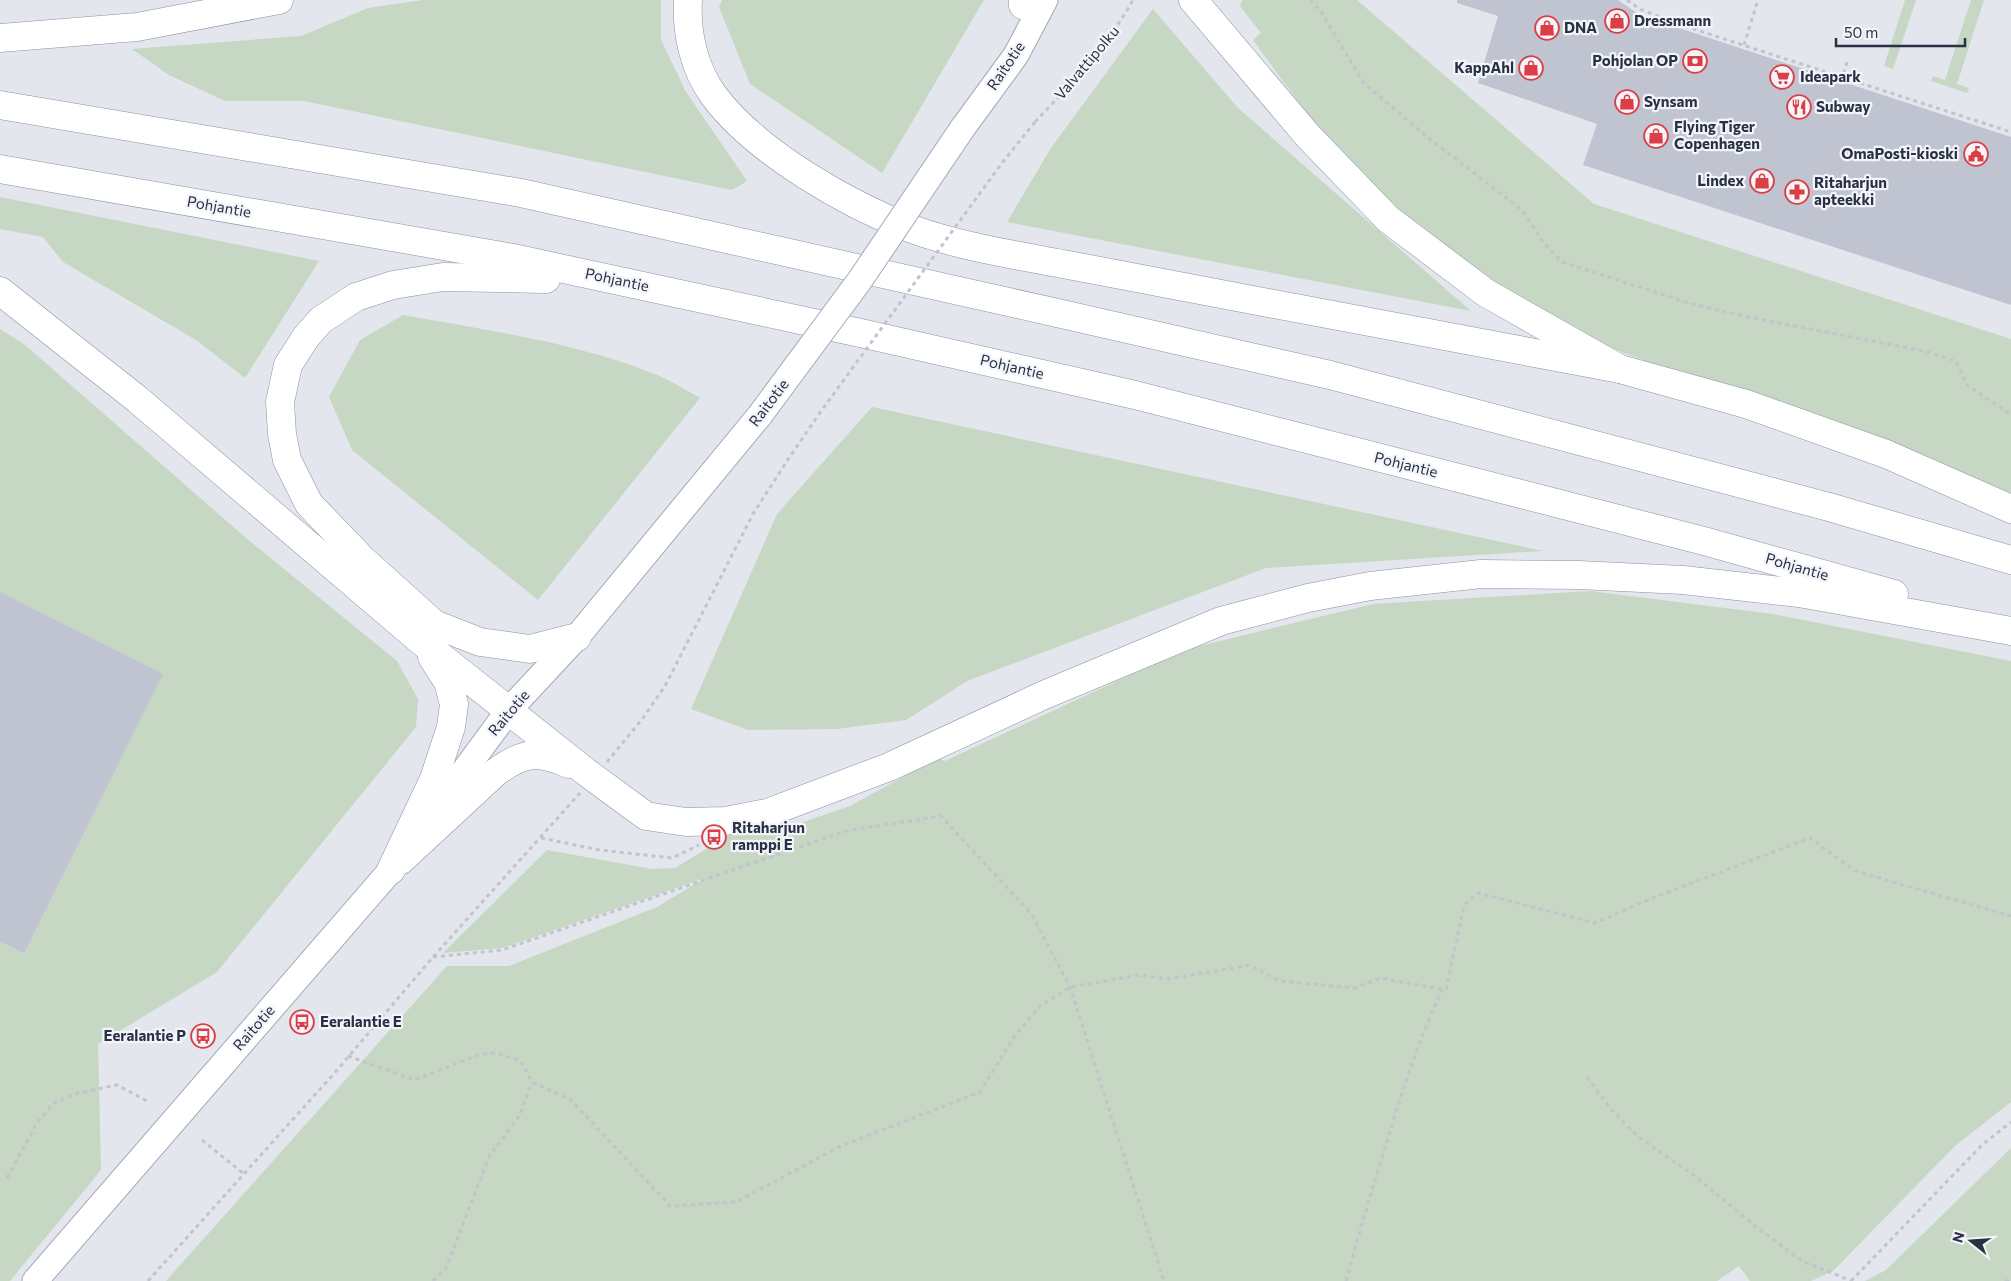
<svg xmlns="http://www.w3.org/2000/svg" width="2011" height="1281" viewBox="0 0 2011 1281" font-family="Commissioner,sans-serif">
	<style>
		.green { fill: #c6d7c3 }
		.building { fill: #c0c4d0 }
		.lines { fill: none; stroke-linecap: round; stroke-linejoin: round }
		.major-casing { stroke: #a1a8b9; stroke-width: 27 }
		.highway-casing { stroke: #8991a5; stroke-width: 29 }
		.path { stroke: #c1c4cb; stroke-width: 3; stroke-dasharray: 4 4; stroke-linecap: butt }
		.major { stroke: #fff; stroke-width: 25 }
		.highway { stroke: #fff; stroke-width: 28 }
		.major-bridge-casing { stroke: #a1a8b9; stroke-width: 27; stroke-linecap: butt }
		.path-bridge { stroke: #c1c4cb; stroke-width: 3; stroke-dasharray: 4 4; stroke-linecap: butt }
		.major-bridge { stroke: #fff; stroke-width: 25 }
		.labels { text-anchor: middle; stroke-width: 4.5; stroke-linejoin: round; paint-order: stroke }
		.poi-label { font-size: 15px; font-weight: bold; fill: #293147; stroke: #f3f5f9; text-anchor: start }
		.street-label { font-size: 15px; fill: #293147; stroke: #f3f5f9 }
	</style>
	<rect width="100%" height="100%" fill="#e3e6ec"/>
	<g class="green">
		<polygon points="423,0 661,0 661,40 686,92 747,181 732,190 304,101 225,101 169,75 132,49 301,36 368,8"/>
		<polygon points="722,0 984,0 882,173 750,84 719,7"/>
		<polygon points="1242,0 1357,0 1594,204 2011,339 2011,500 1611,348 1545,317 1418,232 1319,130 1253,40 1261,33 1240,6"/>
		<polygon points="1905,0 1916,0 1893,69 1884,66"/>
		<polygon points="1971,0 1984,0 1957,84 1969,88 1967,93 1931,81 1933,76 1945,80"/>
		<polygon points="1153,9 1238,108 1471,311 1007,222 1051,148"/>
		<polygon points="0,197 319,261 245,378 196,340 63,262 43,237 0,229"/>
		<path d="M403 315C486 330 573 342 652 373 669 379 684 389 700 398L538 600 352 450 329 397 360 340Z"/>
		<polygon points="0,329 25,345 246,538 397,661 418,699 416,727 217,972 98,1044 101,1170 10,1281 0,1281"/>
		<polygon points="872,407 1543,551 1266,568 967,681 906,720 837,729 748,730 691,709 777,514"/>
		<polygon points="1590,591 1773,614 2011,661 2011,1102 1955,1146 1833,1271 1811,1281 1750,1281 1739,1266 1717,1281 166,1281 447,966 509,966 657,907 705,878 502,948 443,953 547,850 652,869 675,868 734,832 798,824 850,806 938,758 945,761 1132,674 1199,646 1373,604"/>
		<polygon points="2011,1148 2011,1281 1865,1281 1886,1270"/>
	</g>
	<g class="building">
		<polygon points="1457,0 1618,0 1637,13 1673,26 2011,137 2011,305 1583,165 1597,124 1478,83 1498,16 1457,3"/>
		<polygon points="0,592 163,674 24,953 0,941"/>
	</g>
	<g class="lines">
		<g class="major-casing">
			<g id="major">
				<polyline points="962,129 1016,55 1045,0"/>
				<polyline points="35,1281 391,870 509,710 577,637 760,415"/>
			</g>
		</g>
		<g class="highway-casing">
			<g id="highway">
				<path d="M688 0C686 33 694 69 714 96 756 152 848 205 912 229 958 246 1015 255 1063 264 1130 277 1196 289 1263 302 1382 324 1501 346 1620 369"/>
				<polyline points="1193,0 1308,136 1388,219 1486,293 1620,369 1746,404 1886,454 2011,509"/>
				<polyline points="1023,5 1023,0"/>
				<polyline points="0,38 137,27 279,0"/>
				<polyline points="0,105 521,193 1053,312 1330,375 1829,507 2011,560"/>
				<polyline points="0,169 513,258 865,334 1135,395 1704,541 1894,594"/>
				<polyline points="546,279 443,277 393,285 356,297 321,320 306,337 288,365 280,402 282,434 287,460 309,504 363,560 434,624 480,642 530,649 577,637"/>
				<polyline points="0,291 137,399 421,641 586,772 646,816 686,822 725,821 767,813 889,767 1044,695 1221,621 1308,598 1370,586 1481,574 1579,575 1683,580 1799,593 2011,631"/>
				<path d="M401 860 496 772C525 751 538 751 569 764"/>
				<polyline points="391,870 434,779 451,727 454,704 448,682 432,657"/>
			</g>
		</g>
		<g class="path">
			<polyline points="1310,0 1321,12 1363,82 1427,137 1522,210 1544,243 1562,262 1692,304 1758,319 1924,351 1956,361 1967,385 2011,415"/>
			<polyline points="1627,0 1640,9 1675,23 2011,132"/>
			<polyline points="1744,45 1758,0"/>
			<polyline points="1841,81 1847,62"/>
			<path d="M1035 122C1072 83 1107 46 1133 0"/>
			<polyline points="607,762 643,718 665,686 753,514 787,461"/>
			<polyline points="541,838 600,850 672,858 699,845"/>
			<polyline points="433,957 502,950 845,831 941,816 1032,915 1070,987 1164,1281"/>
			<polyline points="348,1056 415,1080 481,1054 496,1053 521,1061 532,1082 571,1100 670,1206 736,1202 841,1146 980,1092 1014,1037 1039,1007 1070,987 1140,975 1168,979 1250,965 1279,981 1355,988 1380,978 1446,990 1464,905 1478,893 1595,923 1655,897 1810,838 1855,871 2011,916"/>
			<polyline points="1587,1077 1610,1108 1637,1136 1692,1174 1754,1225 1802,1261 1852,1281"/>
			<polyline points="202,1140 244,1174"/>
			<polyline points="7,1178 37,1123 54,1103 78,1093 117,1085 147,1101"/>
			<polyline points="148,1281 338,1069 433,957 580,793"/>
			<polyline points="433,1281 446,1268 489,1157 520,1115 532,1082"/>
			<path d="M1346 1281C1358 1236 1371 1193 1385 1148 1401 1094 1418 1041 1442 990"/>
			<polyline points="1851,1281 1982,1145 2011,1122"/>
			<polyline points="2005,1281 2011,1280"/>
		</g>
		<use href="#major" class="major"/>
		<use href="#highway" class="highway"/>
		<g class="major-bridge-casing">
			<polyline id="major-bridge" points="760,415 860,280 962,129"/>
		</g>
		<polyline class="path-bridge" points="787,461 819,414 1002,163 1035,122"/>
		<use href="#major-bridge" class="major-bridge"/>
	</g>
	<defs>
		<g id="shop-ring" transform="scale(1.25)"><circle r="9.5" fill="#f3f5f9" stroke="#db3e47" stroke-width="1.5"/><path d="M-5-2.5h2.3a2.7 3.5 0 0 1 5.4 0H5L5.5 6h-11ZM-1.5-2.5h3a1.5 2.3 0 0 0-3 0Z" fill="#db3e47"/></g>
		<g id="bank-ring" transform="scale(1.25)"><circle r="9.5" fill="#f3f5f9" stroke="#db3e47" stroke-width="1.5"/><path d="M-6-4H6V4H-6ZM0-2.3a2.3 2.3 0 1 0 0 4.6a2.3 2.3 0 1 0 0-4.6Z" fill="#db3e47"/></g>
		<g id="supermarket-ring" transform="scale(1.25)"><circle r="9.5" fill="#f3f5f9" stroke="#db3e47" stroke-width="1.5"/><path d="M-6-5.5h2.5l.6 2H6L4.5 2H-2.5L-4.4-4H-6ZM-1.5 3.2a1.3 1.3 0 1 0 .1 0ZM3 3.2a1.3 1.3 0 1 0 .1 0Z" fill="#db3e47"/></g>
		<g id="restaurant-ring" transform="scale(1.25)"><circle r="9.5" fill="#f3f5f9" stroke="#db3e47" stroke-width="1.5"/><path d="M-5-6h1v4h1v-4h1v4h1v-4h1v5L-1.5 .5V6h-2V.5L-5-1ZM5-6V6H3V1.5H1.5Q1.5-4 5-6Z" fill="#db3e47"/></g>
		<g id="civic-ring" transform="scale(1.25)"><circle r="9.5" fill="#f3f5f9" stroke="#db3e47" stroke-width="1.5"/><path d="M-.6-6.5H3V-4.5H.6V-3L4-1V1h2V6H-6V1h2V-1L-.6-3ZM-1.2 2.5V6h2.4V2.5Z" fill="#db3e47"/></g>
		<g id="pharmacy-ring" transform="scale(1.25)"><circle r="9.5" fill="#f3f5f9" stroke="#db3e47" stroke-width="1.5"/><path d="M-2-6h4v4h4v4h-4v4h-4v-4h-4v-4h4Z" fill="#db3e47"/></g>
		<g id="bus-ring" transform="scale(1.25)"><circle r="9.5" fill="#f3f5f9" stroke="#db3e47" stroke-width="1.5"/><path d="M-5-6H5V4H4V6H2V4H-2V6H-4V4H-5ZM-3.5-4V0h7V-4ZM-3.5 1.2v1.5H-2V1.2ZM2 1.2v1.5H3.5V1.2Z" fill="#db3e47"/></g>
	</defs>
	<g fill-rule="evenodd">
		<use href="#shop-ring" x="1617" y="21"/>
		<use href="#shop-ring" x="1547" y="28"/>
		<use href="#bank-ring" x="1695" y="61"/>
		<use href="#shop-ring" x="1531" y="68"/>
		<use href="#supermarket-ring" x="1782" y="77"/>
		<use href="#shop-ring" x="1627" y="102"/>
		<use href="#restaurant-ring" x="1799" y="107"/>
		<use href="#shop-ring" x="1656" y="136"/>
		<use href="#civic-ring" x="1976" y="154"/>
		<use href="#shop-ring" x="1762" y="181"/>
		<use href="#pharmacy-ring" x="1797" y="192"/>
		<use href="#bus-ring" x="714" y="837"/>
		<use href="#bus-ring" x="302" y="1022"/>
		<use href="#bus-ring" x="203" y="1036"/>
	</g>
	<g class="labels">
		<g class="poi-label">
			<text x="1634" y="26">Dressmann</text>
			<text x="1564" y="33">DNA</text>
			<text x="1678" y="66" text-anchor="end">Pohjolan OP</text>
			<text x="1514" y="73" text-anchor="end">KappAhl</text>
			<text x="1800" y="82">Ideapark</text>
			<text x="1644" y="107">Synsam</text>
			<text x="1816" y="112">Subway</text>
			<text x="1674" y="132">Flying Tiger<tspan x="1674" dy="17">Copenhagen</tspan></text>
			<text x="1958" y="159" text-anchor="end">OmaPosti-kioski</text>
			<text x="1744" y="186" text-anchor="end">Lindex</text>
			<text x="1814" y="188">Ritaharjun<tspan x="1814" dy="17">apteekki</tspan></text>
			<text x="732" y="833">Ritaharjun<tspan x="732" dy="17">ramppi E</tspan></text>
			<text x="320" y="1027">Eeralantie E</text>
			<text x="186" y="1041" text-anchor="end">Eeralantie P</text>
		</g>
		<g class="street-label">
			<text transform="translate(1087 63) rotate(-50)" y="5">Valvattipolku</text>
			<text transform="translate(1006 66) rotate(-56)" y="5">Raitotie</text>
			<text transform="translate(219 207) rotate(10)" y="5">Pohjantie</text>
			<text transform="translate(617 280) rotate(12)" y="5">Pohjantie</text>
			<text transform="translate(1012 367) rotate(13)" y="5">Pohjantie</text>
			<text transform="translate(769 403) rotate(-53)" y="5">Raitotie</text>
			<text transform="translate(1406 465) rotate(14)" y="5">Pohjantie</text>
			<text transform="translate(1797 567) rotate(16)" y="5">Pohjantie</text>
			<text transform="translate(509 713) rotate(-50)" y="5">Raitotie</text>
			<text transform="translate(254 1028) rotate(-49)" y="5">Raitotie</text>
		</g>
	</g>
	<g transform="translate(1971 1241) rotate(287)" stroke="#f3f5f9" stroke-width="4" paint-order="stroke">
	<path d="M0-4L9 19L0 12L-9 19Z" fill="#293147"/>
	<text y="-8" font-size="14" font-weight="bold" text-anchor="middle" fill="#293147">N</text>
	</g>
	<path d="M1836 38v8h129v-8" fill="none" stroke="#293147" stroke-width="2.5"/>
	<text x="1844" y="38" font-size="15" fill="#293147" stroke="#f3f5f9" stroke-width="4" paint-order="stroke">50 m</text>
</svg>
